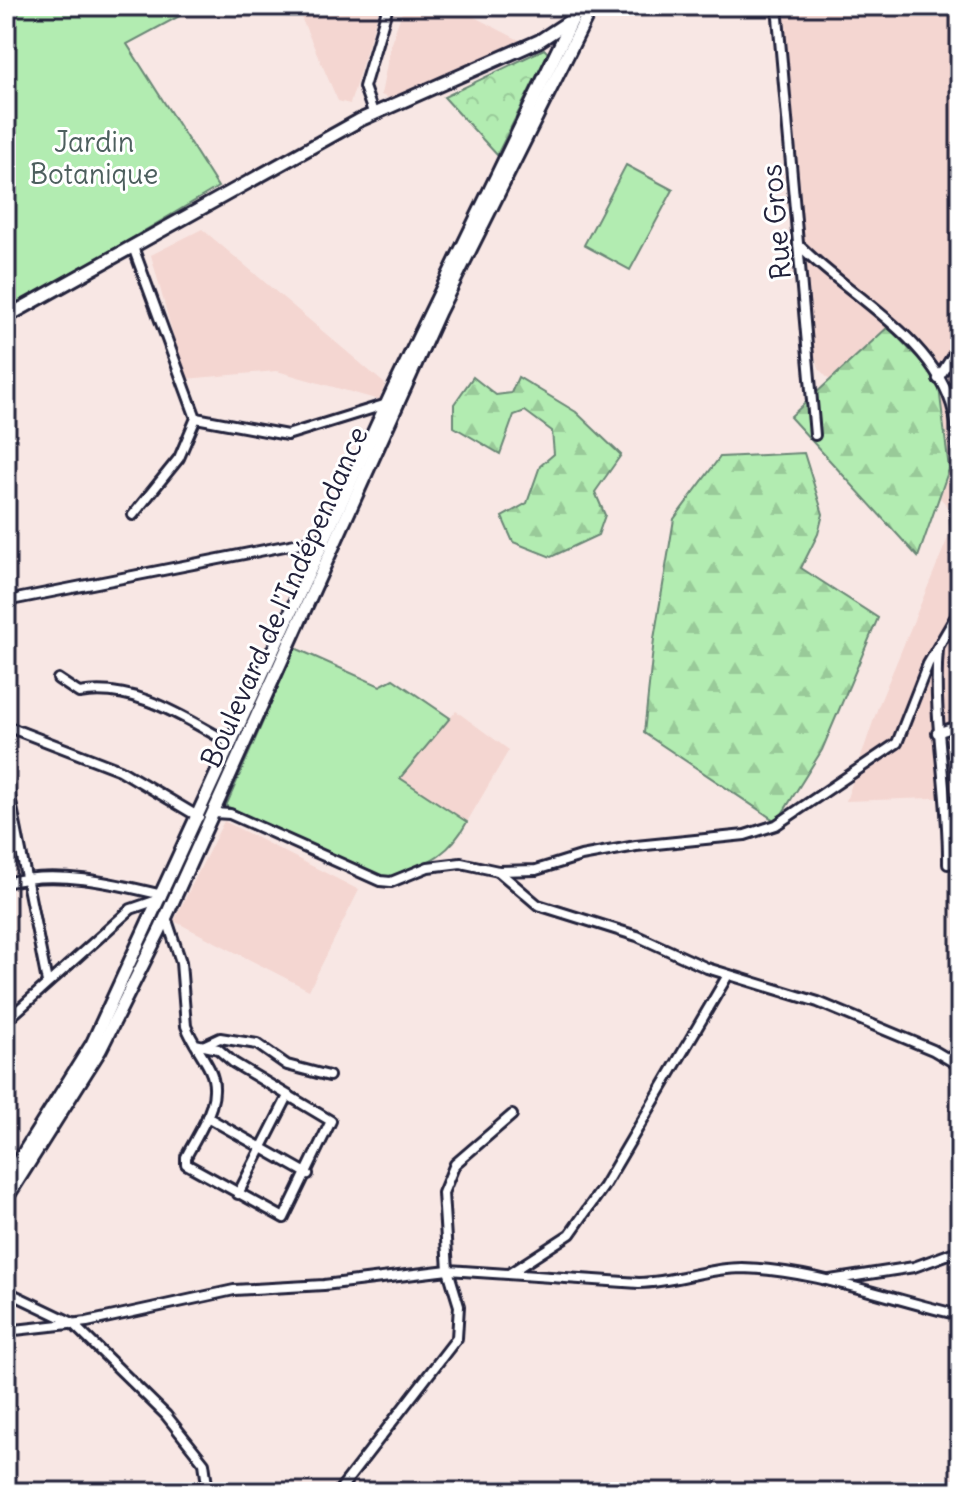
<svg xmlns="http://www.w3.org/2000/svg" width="966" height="1498" viewBox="0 0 966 1498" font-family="Delius,sans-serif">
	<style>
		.built { fill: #f4d6d1 }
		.green { fill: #b2ecb1; stroke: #6a8776; stroke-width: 2 }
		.forest { fill: url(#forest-firs); stroke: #6a8776; stroke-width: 2 }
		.park { fill: url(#park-crowns); stroke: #6a8776; stroke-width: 2 }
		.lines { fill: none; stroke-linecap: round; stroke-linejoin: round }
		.minor-casing { stroke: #22223b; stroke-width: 14 }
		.major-casing { stroke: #22223b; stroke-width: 17 }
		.minor { stroke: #fff; stroke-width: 8 }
		.major { stroke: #fff; stroke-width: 11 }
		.labels { text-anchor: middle; stroke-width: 6; stroke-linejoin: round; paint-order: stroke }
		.park-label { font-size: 28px; fill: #4d5f5e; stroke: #fff }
		.street-label { font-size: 28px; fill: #22223b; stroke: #fff }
	</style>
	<defs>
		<pattern id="forest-firs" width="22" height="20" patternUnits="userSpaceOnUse" patternTransform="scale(2)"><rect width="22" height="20" fill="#b2ecb1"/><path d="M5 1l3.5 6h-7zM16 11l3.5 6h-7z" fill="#99ca99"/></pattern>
		<pattern id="park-crowns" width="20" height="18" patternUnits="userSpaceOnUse" patternTransform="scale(2)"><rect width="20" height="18" fill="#b2ecb1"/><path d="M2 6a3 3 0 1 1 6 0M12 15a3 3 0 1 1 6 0" fill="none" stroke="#99ca99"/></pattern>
	</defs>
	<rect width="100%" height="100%" fill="#f8e7e4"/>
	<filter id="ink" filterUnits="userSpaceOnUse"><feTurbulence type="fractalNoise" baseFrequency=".0125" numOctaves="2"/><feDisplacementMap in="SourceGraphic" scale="16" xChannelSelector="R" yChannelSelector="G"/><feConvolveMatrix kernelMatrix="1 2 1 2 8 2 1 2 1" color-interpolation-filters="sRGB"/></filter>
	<g filter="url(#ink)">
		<g class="built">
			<polygon points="296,6 380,6 350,104 338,101"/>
			<polygon points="404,6 453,6 525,43 391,99 381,95 391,43"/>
			<polygon points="777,6 960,6 960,797 846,801 878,707 957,516 820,370 805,331"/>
			<polygon points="202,229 385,384 379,400 277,371 185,379 151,255"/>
			<polygon points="456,711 509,750 467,822 400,779"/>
			<polygon points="224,821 359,890 309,990 174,921"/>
		</g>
		<g class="green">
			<polygon points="6,6 198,6 127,44 218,187 6,313"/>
			<polygon points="626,165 673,190 630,270 584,245"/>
			<path d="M295 648 380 686 393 679 450 718 400 778 467 822C447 859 425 863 388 879L226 806Z"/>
		</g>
		<g class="forest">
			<polygon points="888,327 938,379 949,469 918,557 790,417"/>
			<polygon points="473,377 496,395 511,393 518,377 576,412 621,455 595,492 605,515 598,535 551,557 513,542 502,517 527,503 540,466 554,454 552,431 525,411 514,415 500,454 454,427 454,404"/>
			<polygon points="804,453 823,514 818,534 801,568 878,618 822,750 777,822 644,733 654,639 674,519 720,457"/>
		</g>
		<polygon class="park" points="544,49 548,53 497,155 444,97"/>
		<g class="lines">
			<g class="minor-casing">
				<g id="minor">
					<polyline points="777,6 815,435"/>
					<polyline points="374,115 364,87 388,6"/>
					<polyline points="133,247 196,418 179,458 133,515"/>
					<path d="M802 248C851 297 936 339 954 413 961 443 956 474 956 505 955 526 958 545 960 566"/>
					<polyline points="938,379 960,344"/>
					<polyline points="196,418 287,435 387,404"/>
					<polyline points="6,601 325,538"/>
					<path d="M938 648C932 721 949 792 948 864"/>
					<path d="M58 679 79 693C135 683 184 718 232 744"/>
					<polyline points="6,726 120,770 199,817"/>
					<polyline points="937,733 960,725"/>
					<polyline points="6,777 47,982"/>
					<polyline points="214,813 230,814 380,881 391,882 428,867 461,863 498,871 536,870 581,856 636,846 745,835 776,825 897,743 928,664 956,616 960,593"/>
					<polyline points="498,871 538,905 637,936 707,968 818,1002 933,1050 960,1066"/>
					<path d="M6 883C55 869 113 883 162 895"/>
					<path d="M166 917 181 962 186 1026C192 1042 203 1055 210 1070 224 1100 199 1131 186 1157V1164L284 1218 331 1121 234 1063 218 1049 195 1044"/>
					<polyline points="6,1021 131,909 160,899"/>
					<polyline points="205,1045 220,1038 257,1044 287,1065 329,1076"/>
					<polyline points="207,1117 308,1174"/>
					<polyline points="238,1194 288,1096"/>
					<polyline points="510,1273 570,1234 604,1186 728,975"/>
					<polyline points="830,1280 914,1267 960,1250"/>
					<polyline points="6,1291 71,1322 166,1415 204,1463 208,1492"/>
					<path d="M6 1331 87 1322 234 1290 324 1285 448 1270 639 1283C676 1282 707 1268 742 1268 817 1270 888 1299 960 1315"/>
					<polyline points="338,1492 457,1338 459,1306 448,1270 443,1193 455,1164 512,1115"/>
				</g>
			</g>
			<g class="major-casing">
				<g id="major">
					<polyline points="6,317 360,120 539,41 571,20"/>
					<polyline points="6,1181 92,1044 393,390 579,6"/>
					<polyline points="6,1199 100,1050 160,930 439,312 592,6"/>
				</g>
			</g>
			<use href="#minor" class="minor"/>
			<use href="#major" class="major"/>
		</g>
	</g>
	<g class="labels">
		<g class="park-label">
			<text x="94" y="152">Jardin<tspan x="94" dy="32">Botanique</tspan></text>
		</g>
		<g class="street-label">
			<text transform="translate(776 222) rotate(-95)" y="10">Rue Gros</text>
			<text transform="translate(284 597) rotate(-66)" y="10">Boulevard de l'Indépendance</text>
		</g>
	</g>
	<rect width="966" height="1498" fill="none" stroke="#fff" stroke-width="32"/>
	<rect x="16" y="16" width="934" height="1466" fill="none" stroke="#22223b" stroke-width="3" filter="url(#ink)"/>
</svg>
